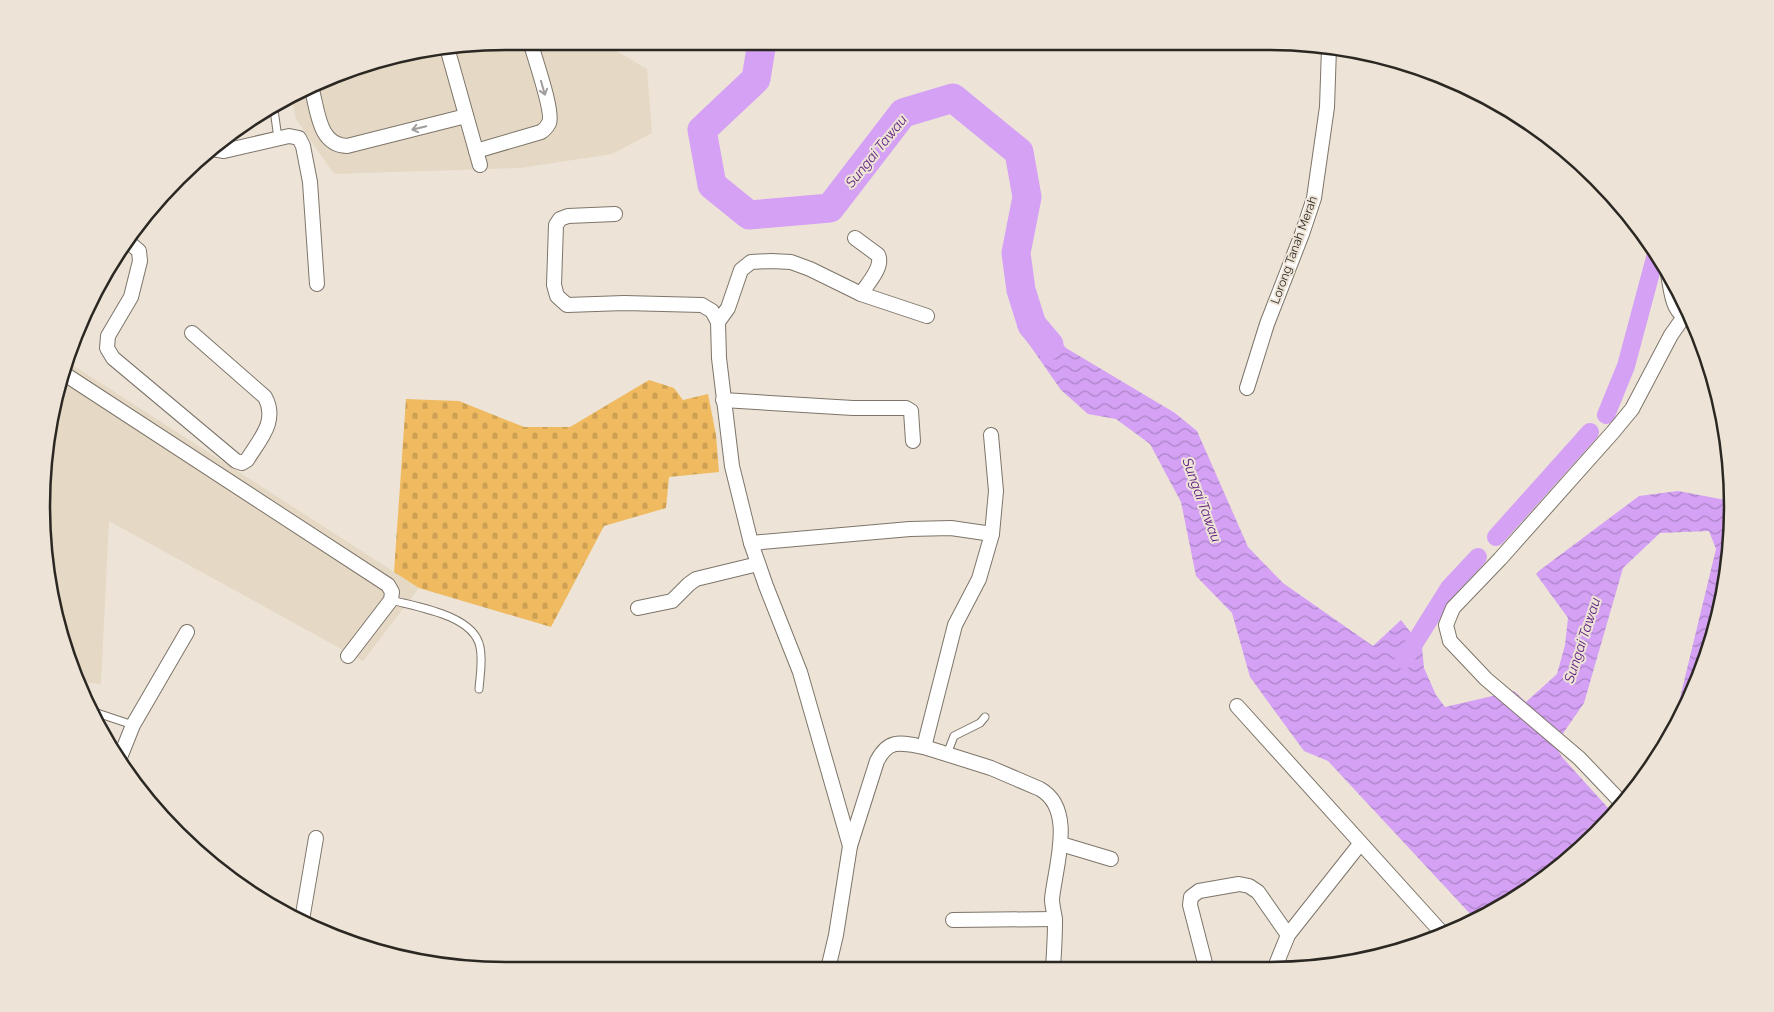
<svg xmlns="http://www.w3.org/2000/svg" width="1774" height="1012" viewBox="0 0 1774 1012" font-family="Raleway,sans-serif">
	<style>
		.built { fill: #e5d8c4 }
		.cemetery { fill: url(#cemetery-stones) }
		.water { fill: url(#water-waves) }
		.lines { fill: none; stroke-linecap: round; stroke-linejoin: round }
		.canal { stroke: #d4a1f5; stroke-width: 18 }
		.river { stroke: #d4a1f5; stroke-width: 29 }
		.lane-casing { stroke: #7d756a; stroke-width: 9 }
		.street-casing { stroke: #7d756a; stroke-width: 16 }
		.lane { stroke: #fff; stroke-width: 7 }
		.street { stroke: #fff; stroke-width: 14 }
		.oneway { stroke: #a09e9c }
		.labels { text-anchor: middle; stroke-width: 4; stroke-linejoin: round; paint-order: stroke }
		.street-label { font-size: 12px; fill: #2b2722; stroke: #ede4d7 }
		.water-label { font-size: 14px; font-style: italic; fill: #5e1d7e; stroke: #ede4d7 }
		.rim { fill: none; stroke: #2b2722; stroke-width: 2.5 }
	</style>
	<defs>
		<pattern id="cemetery-stones" width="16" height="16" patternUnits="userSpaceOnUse" patternTransform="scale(1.25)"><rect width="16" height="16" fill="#efba60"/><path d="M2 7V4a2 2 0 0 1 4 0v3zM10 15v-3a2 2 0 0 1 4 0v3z" fill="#cda053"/></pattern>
		<pattern id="water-waves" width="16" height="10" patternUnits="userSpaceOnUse" patternTransform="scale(1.25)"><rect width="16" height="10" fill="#d4a1f5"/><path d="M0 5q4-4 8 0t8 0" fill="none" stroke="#ac83c6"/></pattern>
	</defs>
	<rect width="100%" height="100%" fill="#ede4d7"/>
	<g class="built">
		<polygon points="506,41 600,41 647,69 652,133 612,154 520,168 334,174 296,119 292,100 357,66"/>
		<polygon points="68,362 419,588 363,661 109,521 101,684 76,681 42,536 57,385"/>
	</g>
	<polygon class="cemetery" points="649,380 674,388 683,400 708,394 716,435 719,472 669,477 666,508 604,526 551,627 419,588 394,572 406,399 459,401 524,427 570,427"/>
	<polygon class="water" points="1037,304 1048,327 1066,348 1175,413 1197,431 1248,547 1283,583 1373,646 1401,620 1422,647 1424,668 1436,695 1445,707 1514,691 1526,702 1557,674 1565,645 1568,618 1536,574 1540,570 1639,496 1678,491 1731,501 1729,567 1708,656 1679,720 1679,702 1716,549 1709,531 1660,533 1623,568 1584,703 1555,745 1562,757 1609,809 1516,898 1474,918 1328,761 1304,751 1250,677 1232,613 1196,576 1181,502 1150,444 1116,419 1088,414 1061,390 1017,327"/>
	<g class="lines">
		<g class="canal">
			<polyline points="1606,415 1626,366 1656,254"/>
			<polyline points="1496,537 1590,432"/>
			<polyline points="1404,660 1449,588 1478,557"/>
		</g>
		<polyline class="river" points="762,42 756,79 702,130 712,185 749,215 830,208 903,113 953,98 1019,152 1027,197 1016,253 1021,290 1032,325 1049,345"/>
		<g class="lane-casing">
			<g id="lane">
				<polyline points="274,110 278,138"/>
				<path d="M391 600C417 607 474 615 480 647 483 661 480 675 479 689"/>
				<polyline points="94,712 133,725"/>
				<polyline points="947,754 954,736 980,723 985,717"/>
			</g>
		</g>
		<g class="street-casing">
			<g id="street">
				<polyline points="448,51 480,165"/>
				<path d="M312 90C318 112 319 145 347 146L466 116"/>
				<polyline points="212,149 224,151 289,136 299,138 303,146 310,182 317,284"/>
				<path d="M476 151 541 132C544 130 547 127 549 123 554 112 534 56 530 41"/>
				<polyline points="615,214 568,216 560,219 556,225 554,285 557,296 567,305 624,303 702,305 712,311 718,322 719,358 732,466 751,543 766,586 800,672 850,846 836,935 828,969"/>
				<path d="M855 238 878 255C884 267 867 284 861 294"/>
				<path d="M124 243 132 245 139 251 140 261 131 297 108 336 107 348 113 358 236 461 242 463 247 460C260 439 278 421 265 397L192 333"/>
				<path d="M1668 274C1672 294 1671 313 1693 322"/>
				<polyline points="718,322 728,308 741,270 751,262 771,261 791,262 810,269 861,294 927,316"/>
				<polyline points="63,373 388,585 392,592 391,600 348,656"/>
				<polyline points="1247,388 1267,324 1302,234 1314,198 1327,107 1329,48"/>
				<polyline points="723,400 853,408 906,408 911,411 913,441"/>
				<polyline points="751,543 910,529 951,528 992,534"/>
				<polyline points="638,608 672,601 689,584 696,579 758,564"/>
				<polyline points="1237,706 1443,934"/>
				<path d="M924 747 991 768 1040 789C1076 809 1055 867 1052 899 1052 907 1055 914 1055 922 1055 937 1054 953 1053 968"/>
				<polyline points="121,755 133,725 187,632"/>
				<polyline points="1621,802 1579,758 1486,679 1450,641 1446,625 1453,608 1500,559 1613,432 1632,409 1671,335 1683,318"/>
				<polyline points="1061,844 1111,859"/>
				<path d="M850 846 877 761C889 738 901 743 924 747L955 625 979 579 992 534 996 491 991 435"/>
				<polyline points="302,920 316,838"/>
				<polyline points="953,920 1055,919"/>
				<polyline points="1206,967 1190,905 1191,897 1199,891 1239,884 1249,886 1258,892 1288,935"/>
				<polyline points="1275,967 1288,935 1360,844"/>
			</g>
		</g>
		<use href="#lane" class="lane"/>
		<use href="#street" class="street"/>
	</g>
	<defs><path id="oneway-shaft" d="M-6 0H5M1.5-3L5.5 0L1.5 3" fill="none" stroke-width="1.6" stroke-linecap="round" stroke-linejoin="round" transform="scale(1.25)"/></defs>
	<g class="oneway">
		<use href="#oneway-shaft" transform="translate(543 88) rotate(74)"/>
		<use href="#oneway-shaft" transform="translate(419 128) rotate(166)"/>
	</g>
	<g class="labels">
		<g class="street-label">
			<text transform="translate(1294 250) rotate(-70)" y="4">Lorong Tanah Merah</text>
		</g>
		<g class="water-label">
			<text transform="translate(876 151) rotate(-51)" y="5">Sungai Tawau</text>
			<text transform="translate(1202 500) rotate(70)" y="5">Sungai Tawau</text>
			<text transform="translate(1582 640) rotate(-72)" y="5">Sungai Tawau</text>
		</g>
	</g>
	<path d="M0 0H1774V1012H0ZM506 50H1268A456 456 0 0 1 1724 506V506A456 456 0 0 1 1268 962H506A456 456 0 0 1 50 506V506A456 456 0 0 1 506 50Z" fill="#ede4d7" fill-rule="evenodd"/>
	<path class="rim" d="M506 50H1268A456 456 0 0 1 1724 506V506A456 456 0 0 1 1268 962H506A456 456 0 0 1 50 506V506A456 456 0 0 1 506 50Z"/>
</svg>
